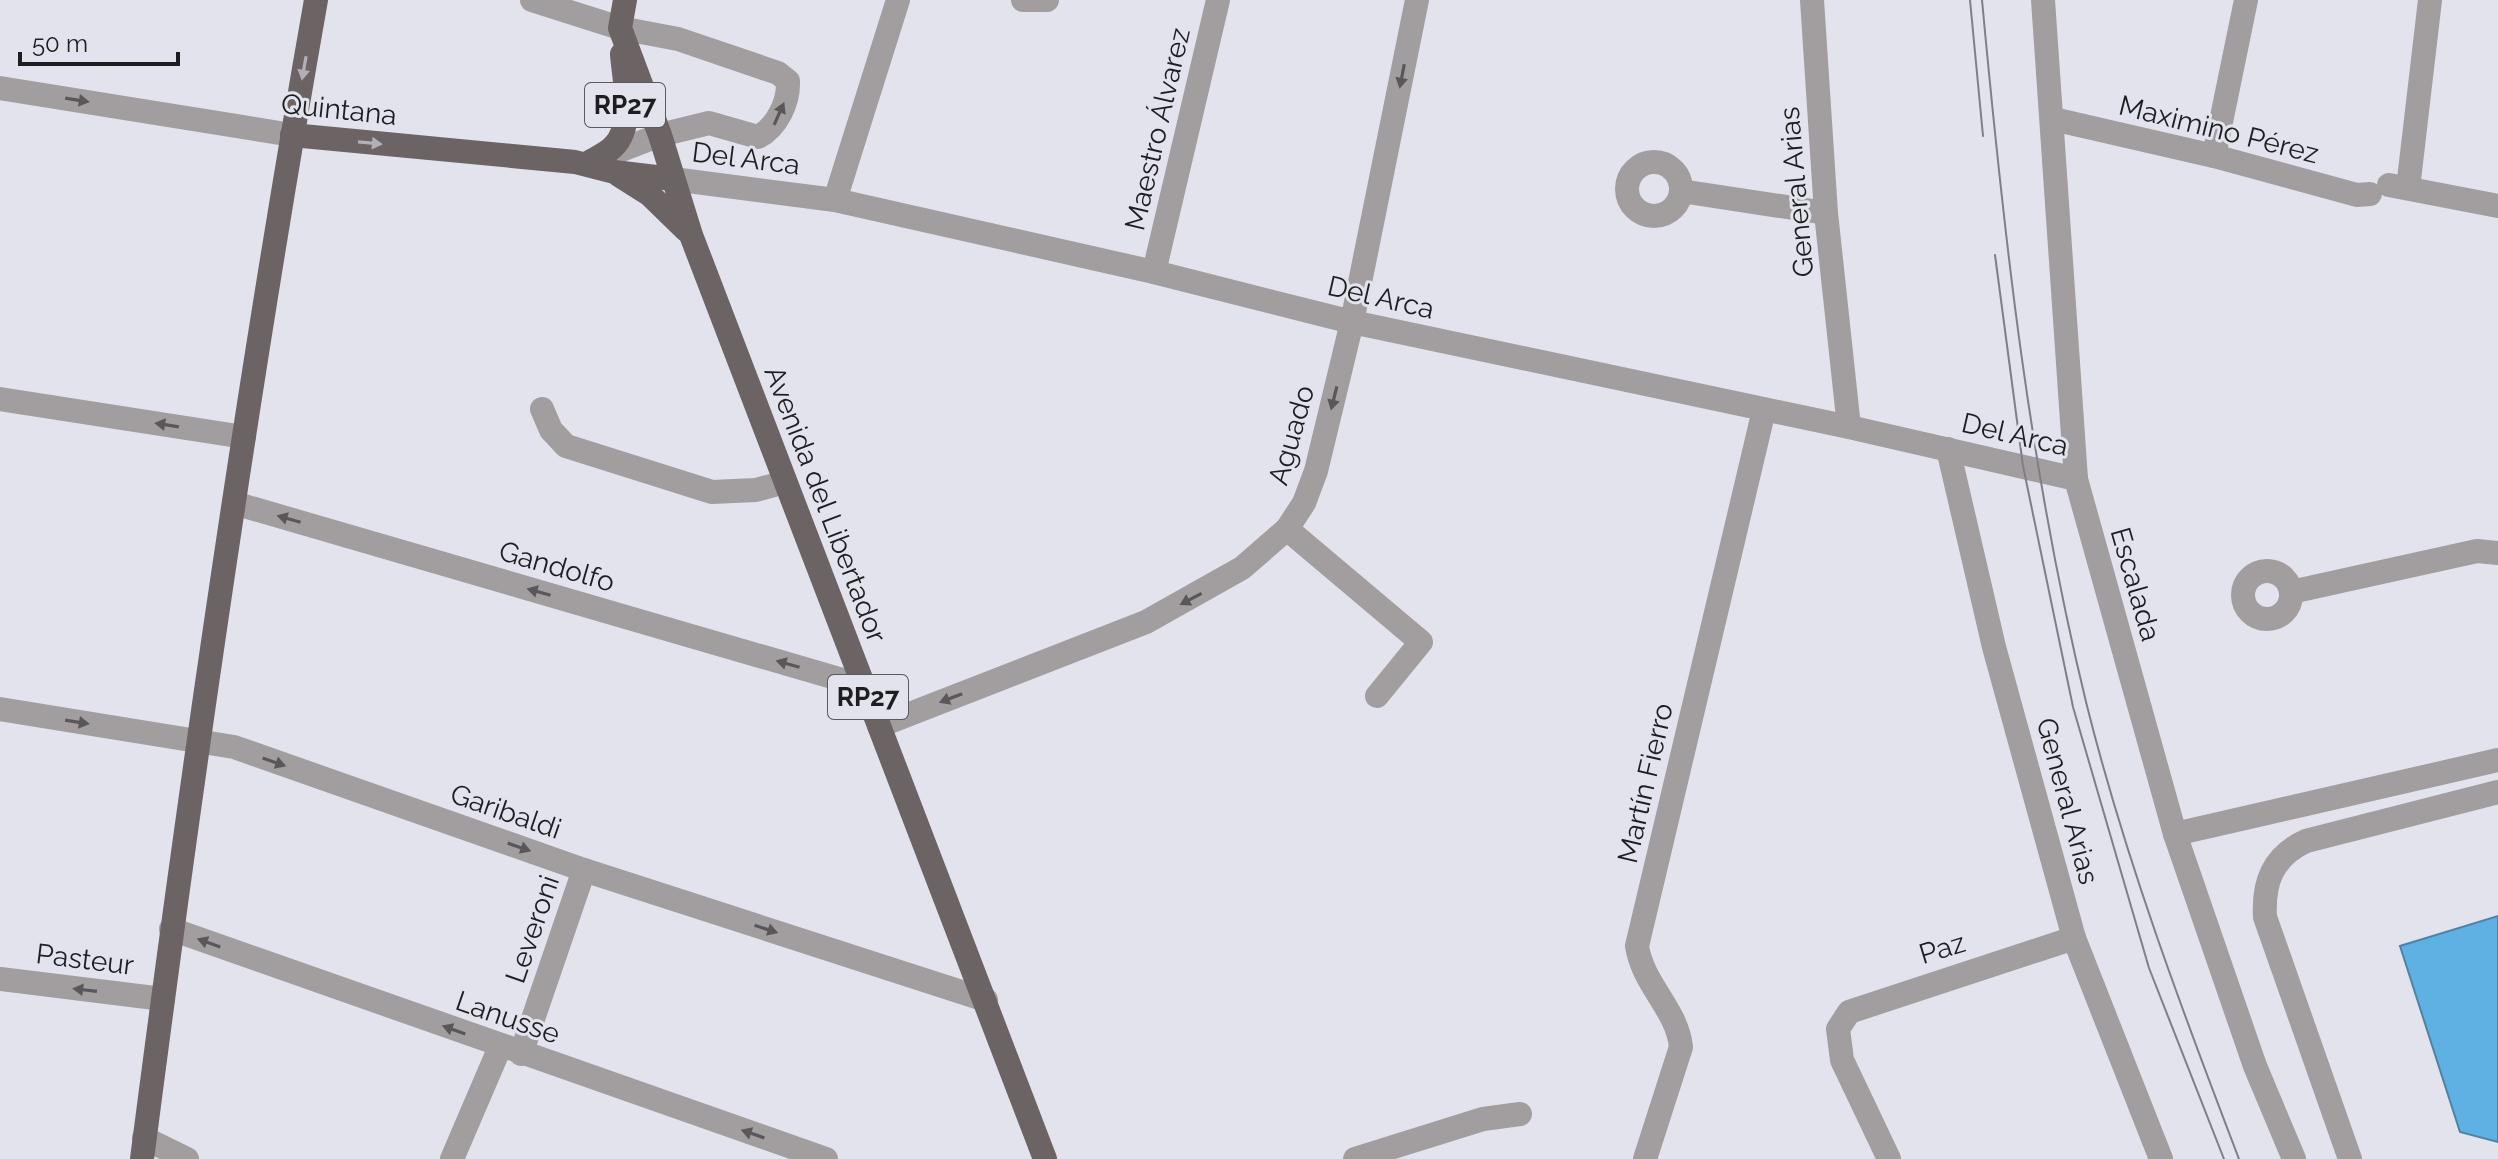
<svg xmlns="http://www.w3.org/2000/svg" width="2498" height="1159" viewBox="0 0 2498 1159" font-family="Raleway,sans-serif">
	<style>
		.water { fill: #5fb0e3; stroke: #4c84a9; stroke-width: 2 }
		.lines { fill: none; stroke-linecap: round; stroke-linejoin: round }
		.minor { stroke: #a29d9e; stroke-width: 24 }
		.major { stroke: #6b6364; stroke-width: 24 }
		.tram { stroke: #7f7f85; stroke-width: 2 }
		.oneway { fill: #b2b0b6 }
		.oneway2 { fill: #595759 }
		.labels { text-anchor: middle; stroke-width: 6; stroke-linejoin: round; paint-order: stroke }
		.shield { fill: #e2e3ec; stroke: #59595e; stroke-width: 2 }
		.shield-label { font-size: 26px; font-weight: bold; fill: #1e1e21 }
		.street-label { font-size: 28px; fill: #1e1e21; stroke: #e2e3ec }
	</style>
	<rect width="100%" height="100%" fill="#e2e3ec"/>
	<polygon class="water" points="2498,916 2498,1142 2460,1132 2400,946"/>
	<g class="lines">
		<g class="minor">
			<path d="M532 0 620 28 678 39 778 73 788 81C789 102 777 127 758 137L709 123 660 135 598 159"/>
			<polyline points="1023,0 1047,0"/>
			<polyline points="1812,0 1826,213 1849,427"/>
			<polyline points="2043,0 2076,479 2175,834 2255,1066 2294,1159"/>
			<polyline points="0,88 292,135"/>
			<polyline points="2053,119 2214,156 2357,195 2370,194"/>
			<polyline points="2214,156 2246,0"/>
			<circle cx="1654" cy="189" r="27"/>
			<polyline points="673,179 835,200 1154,272 1352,322 1849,427 2076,479"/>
			<polyline points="2389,185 2498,206"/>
			<polyline points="2408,188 2430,0"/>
			<polyline points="1681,191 1826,213"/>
			<polyline points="835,200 898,0"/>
			<polyline points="1154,272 1218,0"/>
			<polyline points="0,399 244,437"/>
			<polyline points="542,409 551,430 566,446 712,492 756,490 785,482"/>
			<polyline points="1948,449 1994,647 2074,938 2161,1159"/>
			<polyline points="234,503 863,686"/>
			<polyline points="1287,529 1421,642 1377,696"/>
			<circle cx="2267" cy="595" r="24"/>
			<polyline points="2291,592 2477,551 2498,553"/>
			<polyline points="0,709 234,747 584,870 986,1000"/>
			<polyline points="879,726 1146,622 1242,568 1287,529 1304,503 1316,471 1352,322 1417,0"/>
			<polyline points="2175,834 2498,760"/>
			<polyline points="171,929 826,1159"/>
			<polyline points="0,979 163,999"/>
			<polyline points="521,1054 584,870"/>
			<polyline points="144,1138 187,1159"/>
			<polyline points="452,1159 500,1047"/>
			<polyline points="1355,1159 1483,1119 1520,1114"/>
			<path d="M1645 1159 1681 1047C1677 1009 1643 985 1637 946L1764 410"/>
			<polyline points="1889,1159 1842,1060 1838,1029 1849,1012 2074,938"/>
			<path d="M2350 1159 2265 917C2263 882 2273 856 2306 841L2498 792"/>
		</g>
		<g class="major">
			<polyline points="625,0 620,28 660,135 691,235 1045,1159"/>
			<polyline points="292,135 575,162 614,172 673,179"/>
			<path d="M586 164C594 159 606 154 613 147 635 126 624 81 622 54"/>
			<polyline points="619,175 649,194 686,230"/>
			<path d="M142 1159C192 772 248 385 316 0"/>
		</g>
		<g class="tram">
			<polyline points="1970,0 1983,136"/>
			<path d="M1982 0C2004 237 2030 474 2087 706 2126 861 2182 1010 2239 1159"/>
			<polyline points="1995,255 2023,466 2073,707 2149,968 2224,1159"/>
		</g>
	</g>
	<defs><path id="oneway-solid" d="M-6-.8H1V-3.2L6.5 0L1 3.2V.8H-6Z" transform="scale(2)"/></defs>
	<g class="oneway">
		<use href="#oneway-solid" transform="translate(304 68) rotate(100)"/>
		<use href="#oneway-solid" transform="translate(370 143) rotate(5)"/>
	</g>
	<g class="oneway2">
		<use href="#oneway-solid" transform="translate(1402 76) rotate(101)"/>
		<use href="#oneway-solid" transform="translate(77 100) rotate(9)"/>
		<use href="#oneway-solid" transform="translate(779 114) rotate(-66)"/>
		<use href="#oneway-solid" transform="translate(1334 398) rotate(104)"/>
		<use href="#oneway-solid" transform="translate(167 425) rotate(-171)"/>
		<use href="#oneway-solid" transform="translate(289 519) rotate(-164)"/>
		<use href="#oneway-solid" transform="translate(539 592) rotate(-164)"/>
		<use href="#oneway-solid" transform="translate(1191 599) rotate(152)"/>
		<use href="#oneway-solid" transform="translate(788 664) rotate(-164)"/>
		<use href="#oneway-solid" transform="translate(951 698) rotate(159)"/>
		<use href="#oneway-solid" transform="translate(77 722) rotate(9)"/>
		<use href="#oneway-solid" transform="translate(274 762) rotate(19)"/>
		<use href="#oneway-solid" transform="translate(519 847) rotate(19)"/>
		<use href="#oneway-solid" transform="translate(766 929) rotate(18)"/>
		<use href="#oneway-solid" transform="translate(209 943) rotate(-160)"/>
		<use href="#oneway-solid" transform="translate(85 990) rotate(-173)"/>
		<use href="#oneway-solid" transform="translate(454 1030) rotate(-160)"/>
		<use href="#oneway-solid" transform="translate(753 1134) rotate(-161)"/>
	</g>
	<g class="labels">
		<g class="shield">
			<rect x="585" y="83" width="80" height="44" rx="6"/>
			<rect x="828" y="675" width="80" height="44" rx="6"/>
		</g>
		<g class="shield-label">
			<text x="625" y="114">RP27</text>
			<text x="868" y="706">RP27</text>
		</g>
		<g class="street-label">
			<text transform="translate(339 109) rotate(6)" y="10">Quintana</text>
			<text transform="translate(1157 129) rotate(-77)" y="10">Maestro Álvarez</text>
			<text transform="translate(2219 129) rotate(14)" y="10">Maximino Pérez</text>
			<text transform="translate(746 158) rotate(7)" y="10">Del Arca</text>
			<text transform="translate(1796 192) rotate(-95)" y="10">General Arias</text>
			<text transform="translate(1381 297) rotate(13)" y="10">Del Arca</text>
			<text transform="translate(2015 434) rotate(13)" y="10">Del Arca</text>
			<text transform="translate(1291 435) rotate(-74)" y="10">Aguado</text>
			<text transform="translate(826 504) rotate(69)" y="10">Avenida del Libertador</text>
			<text transform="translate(557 566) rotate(16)" y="10">Gandolfo</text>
			<text transform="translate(2136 584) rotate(74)" y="10">Escalada</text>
			<text transform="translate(1645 783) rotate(-77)" y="10">Martín Fierro</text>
			<text transform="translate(2068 801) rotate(75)" y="10">General Arias</text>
			<text transform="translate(506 811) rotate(19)" y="10">Garibaldi</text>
			<text transform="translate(532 929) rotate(-71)" y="10">Leveroni</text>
			<text transform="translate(1942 948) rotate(-17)" y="10">Paz</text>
			<text transform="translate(85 959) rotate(7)" y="10">Pasteur</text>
			<text transform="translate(508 1017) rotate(19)" y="10">Lanusse</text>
		</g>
	</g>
	<path d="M20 52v12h158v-12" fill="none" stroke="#1e1e21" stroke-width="4"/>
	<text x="32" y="52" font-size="24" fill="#1e1e21" stroke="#e2e3ec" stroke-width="6" paint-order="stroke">50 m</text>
</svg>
